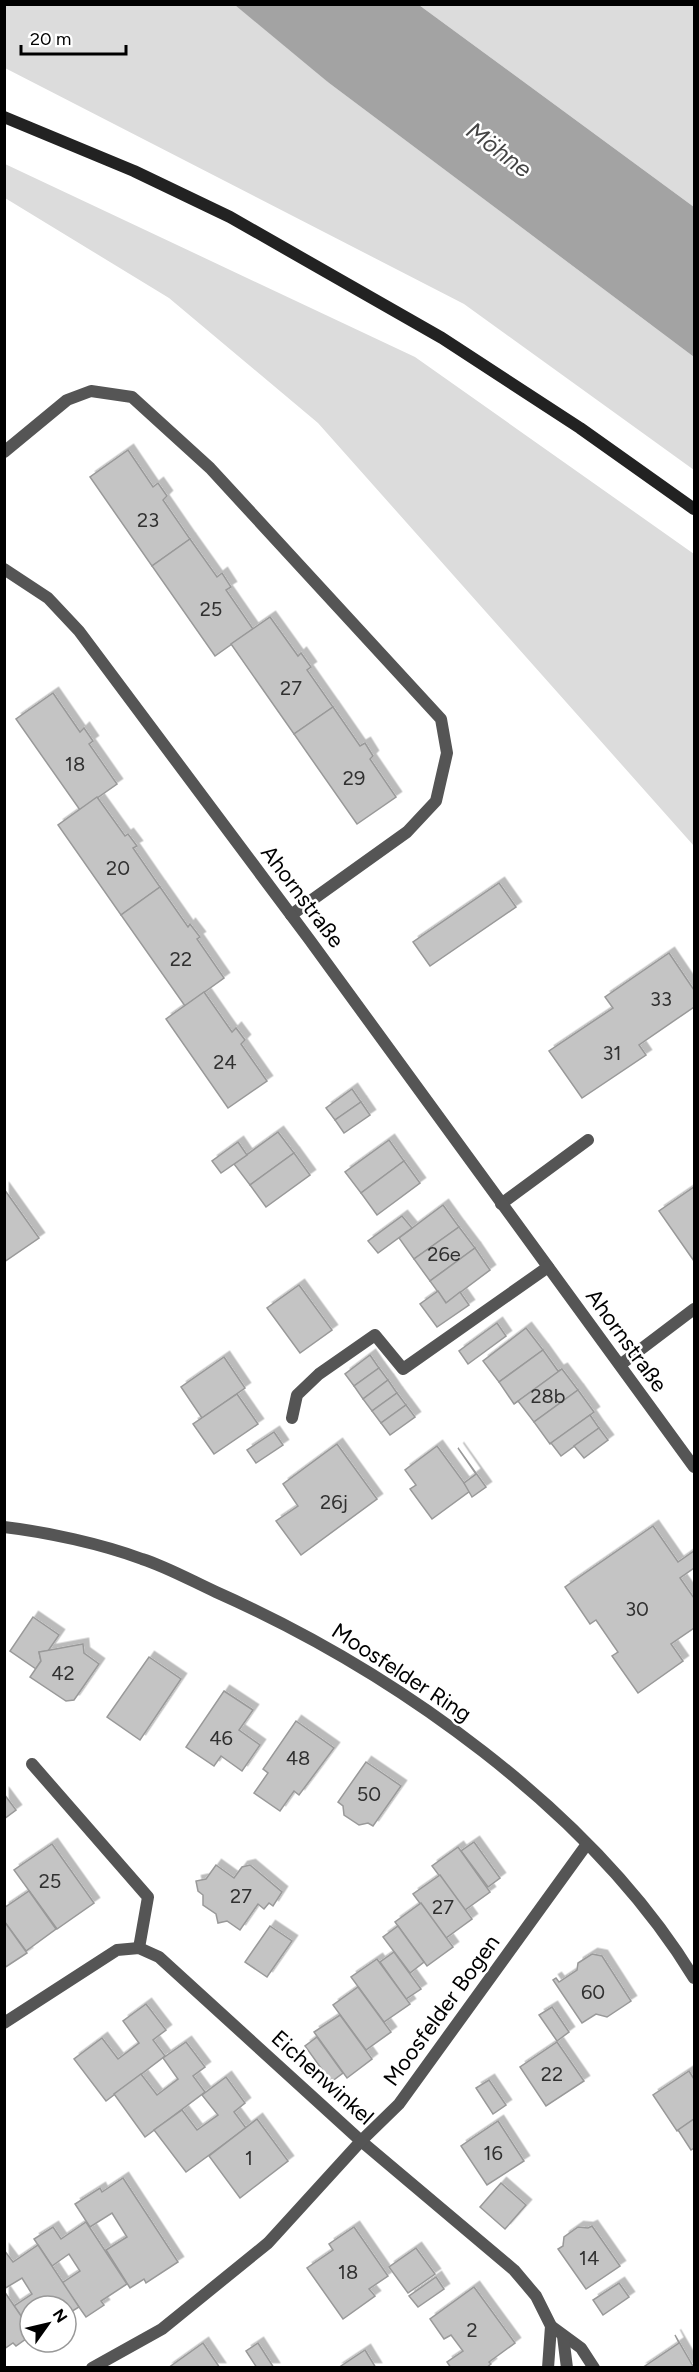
<svg xmlns="http://www.w3.org/2000/svg" width="699" height="2372" viewBox="0 0 699 2372" font-family="Figtree,sans-serif">
	<style>
		.green { fill: #dcdcdc }
		.water { fill: #a3a3a3 }
		.building { fill: #c4c4c4; stroke: #999; stroke-width: 1.5; filter: url(#shadow) }
		.lines { fill: none; stroke-linecap: round; stroke-linejoin: round }
		.lane { stroke: #555; stroke-width: 12 }
		.street { stroke: #555; stroke-width: 12 }
		.secondary { stroke: #222; stroke-width: 12 }
		.labels { text-anchor: middle; stroke-width: 5; stroke-linejoin: round; paint-order: stroke }
		.number-label { font-size: 20px; fill: #313131 }
		.street-label { font-size: 22px; fill: #000; stroke: #fff }
		.water-label { font-size: 24px; font-style: italic; fill: #444; stroke: #fff }
	</style>
	<defs>
		<filter id="shadow"><feDropShadow dx="5.5" dy="-5.5" stdDeviation="0" flood-color="#0004"/></filter>
	</defs>
	<rect width="100%" height="100%" fill="#fff"/>
	<g class="green">
		<polygon points="4,5 246,5 329,83 694,357 694,470 464,304 5,68"/>
		<polygon points="419,5 694,5 694,207"/>
		<polygon points="5,164 415,357 694,554 694,846 318,423 169,298 5,198"/>
	</g>
	<polygon class="water" points="235,5 419,5 694,207 694,357 329,83"/>
	<g class="building">
		<polygon points="128,450 153,487 158,483 167,496 163,500 190,539 152,566 90,477"/>
		<polygon points="190,539 217,577 222,573 231,587 226,590 253,629 215,656 152,566"/>
		<polygon points="270,617 298,656 301,653 311,667 307,670 333,707 294,734 231,644"/>
		<polygon points="53,693 80,732 84,728 93,741 89,744 117,784 80,810 16,719"/>
		<polygon points="333,707 360,746 365,743 373,756 370,759 396,797 357,824 294,734"/>
		<polygon points="97,797 125,836 128,834 137,846 133,848 160,887 121,915 58,825"/>
		<polygon points="499,883 516,907 430,966 413,942"/>
		<polygon points="160,887 188,927 190,924 200,937 197,939 224,978 185,1006 121,915"/>
		<polygon points="669,953 694,990 694,1007 639,1045 646,1055 582,1098 549,1051 613,1008 605,997"/>
		<polygon points="204,992 232,1032 236,1028 245,1040 241,1044 267,1081 228,1108 166,1019"/>
		<polygon points="352,1089 361,1102 335,1120 326,1108"/>
		<polygon points="361,1102 370,1115 344,1133 335,1120"/>
		<polygon points="278,1132 294,1153 250,1185 234,1164"/>
		<polygon points="389,1140 404,1161 361,1193 345,1172"/>
		<polygon points="238,1142 247,1155 221,1173 212,1161"/>
		<polygon points="294,1153 310,1175 266,1207 250,1185"/>
		<polygon points="404,1161 420,1183 377,1215 361,1193"/>
		<polygon points="694,1187 694,1261 659,1211"/>
		<polygon points="4,1189 39,1238 4,1262"/>
		<polygon points="443,1205 459,1227 414,1259 399,1238"/>
		<polygon points="402,1216 412,1228 378,1253 368,1241"/>
		<polygon points="459,1227 475,1248 430,1281 414,1259"/>
		<polygon points="475,1248 490,1270 446,1303 430,1281"/>
		<polygon points="299,1285 332,1330 300,1353 267,1308"/>
		<polygon points="438,1291 446,1303 460,1292 469,1305 437,1327 420,1304"/>
		<polygon points="497,1323 506,1336 468,1364 459,1351"/>
		<polygon points="526,1328 543,1350 499,1382 483,1361"/>
		<polygon points="543,1350 558,1371 562,1369 514,1404 499,1382"/>
		<polygon points="370,1355 379,1368 354,1386 345,1374"/>
		<polygon points="224,1357 245,1388 202,1418 181,1387"/>
		<polygon points="379,1368 388,1380 363,1399 354,1386"/>
		<polygon points="562,1369 578,1390 534,1422 518,1401 514,1404"/>
		<polygon points="388,1380 397,1393 372,1411 363,1399"/>
		<polygon points="578,1390 594,1412 550,1444 534,1422"/>
		<polygon points="397,1393 406,1405 381,1423 372,1411"/>
		<polygon points="237,1394 258,1424 214,1454 193,1424"/>
		<polygon points="406,1405 415,1417 390,1435 381,1423"/>
		<polygon points="590,1415 599,1428 561,1456 551,1443"/>
		<polygon points="599,1428 608,1440 584,1458 574,1446"/>
		<polygon points="274,1432 283,1445 256,1463 247,1450"/>
		<polygon points="337,1444 377,1499 301,1555 276,1521 298,1506 283,1484"/>
		<polygon points="437,1446 470,1491 432,1519 410,1489 416,1485 405,1470"/>
		<polygon points="458,1448 486,1487 472,1497 464,1483 476,1474"/>
		<polygon points="653,1526 678,1562 694,1551 694,1568 680,1578 694,1598 694,1628 671,1644 683,1661 638,1693 612,1656 618,1652 596,1620 590,1624 565,1587"/>
		<polygon points="33,1617 59,1635 48,1651 39,1652 41,1661 36,1669 10,1651"/>
		<polygon points="83,1644 84,1653 99,1664 74,1700 66,1701 30,1677 41,1661 39,1652"/>
		<polygon points="149,1657 181,1679 140,1740 107,1717"/>
		<polygon points="224,1691 253,1710 239,1730 260,1745 242,1771 221,1756 214,1766 186,1747"/>
		<polygon points="296,1721 334,1748 299,1795 294,1791 280,1811 254,1793 268,1773 263,1769"/>
		<polygon points="366,1762 401,1786 373,1826 368,1823 359,1825 344,1815 343,1806 338,1802"/>
		<polygon points="4,1794 16,1810 4,1819"/>
		<polygon points="474,1842 500,1878 488,1887 461,1851"/>
		<polygon points="52,1844 94,1903 57,1929 14,1870"/>
		<polygon points="458,1847 490,1892 465,1910 432,1866"/>
		<polygon points="216,1865 234,1878 242,1867 250,1865 282,1892 273,1906 269,1903 264,1909 258,1904 240,1930 227,1921 218,1923 216,1914 203,1905 203,1895 198,1891 196,1881 206,1879"/>
		<polygon points="440,1875 472,1919 446,1938 413,1894"/>
		<polygon points="29,1891 56,1929 26,1951 4,1921 4,1908"/>
		<polygon points="421,1903 453,1947 427,1966 395,1922"/>
		<polygon points="4,1921 27,1953 4,1968"/>
		<polygon points="270,1926 292,1941 267,1977 245,1962"/>
		<polygon points="398,1926 424,1962 410,1973 383,1937"/>
		<polygon points="394,1952 421,1989 406,1999 380,1962"/>
		<polygon points="592,1954 602,1956 631,2001 607,2017 596,2014 582,2023 553,1980 556,1978 559,1982 577,1970 578,1963"/>
		<polygon points="377,1959 410,2004 384,2022 351,1977"/>
		<polygon points="358,1987 391,2032 366,2050 333,2005"/>
		<polygon points="146,2004 166,2030 153,2040 165,2056 106,2101 74,2059 102,2038 118,2059 139,2043 123,2021"/>
		<polygon points="552,2007 569,2032 557,2041 539,2015"/>
		<polygon points="340,2015 372,2059 347,2078 314,2032"/>
		<polygon points="317,2037 343,2073 331,2082 305,2046"/>
		<polygon points="186,2042 205,2067 193,2076 205,2092 145,2137 114,2094 141,2074 157,2095 178,2079 163,2058"/>
		<polygon points="557,2042 584,2081 546,2106 520,2067"/>
		<polygon points="689,2071 694,2079 694,2119 677,2131 653,2095"/>
		<polygon points="226,2077 245,2103 234,2112 246,2128 186,2172 154,2130 182,2110 197,2130 218,2115 202,2095"/>
		<polygon points="489,2080 506,2105 493,2114 476,2088"/>
		<polygon points="257,2119 288,2161 240,2198 209,2156"/>
		<polygon points="694,2119 694,2148 691,2150 678,2130"/>
		<polygon points="498,2121 524,2161 487,2185 461,2146"/>
		<polygon points="123,2178 178,2262 146,2283 144,2279 130,2288 106,2250 127,2237 112,2213 90,2227 75,2204 100,2188 102,2192"/>
		<polygon points="501,2183 526,2205 505,2229 480,2207"/>
		<polygon points="86,2222 127,2284 101,2301 104,2305 86,2317 62,2283 80,2271 69,2254 52,2266 34,2239 53,2227 61,2239"/>
		<polygon points="592,2226 620,2266 586,2289 558,2249 563,2246 564,2237 578,2227 588,2228"/>
		<polygon points="354,2227 388,2276 369,2289 375,2296 343,2319 307,2268 333,2250 329,2244"/>
		<polygon points="38,2245 79,2307 66,2315 66,2306 30,2306 30,2329 14,2306 32,2294 22,2278 4,2289 4,2250 13,2262"/>
		<polygon points="416,2248 435,2274 408,2293 389,2267"/>
		<polygon points="436,2277 444,2289 418,2307 409,2296"/>
		<polygon points="619,2283 629,2297 603,2315 593,2300"/>
		<polygon points="474,2287 515,2343 489,2362 491,2364 486,2368 451,2368 447,2362 463,2351 451,2335 444,2339 430,2319"/>
		<polygon points="4,2291 30,2329 30,2336 16,2346 13,2343 4,2349"/>
		<polygon points="675,2335 694,2368 642,2368 679,2343"/>
		<polygon points="203,2343 220,2368 168,2368"/>
		<polygon points="258,2343 274,2368 257,2368 246,2351"/>
		<polygon points="365,2350 376,2368 338,2368"/>
	</g>
	<g class="lines">
		<g class="lane">
			<polyline points="4,452 67,400 91,391 132,397 210,468 441,719 447,753 436,801 407,832 291,915"/>
			<polyline points="501,1204 588,1140"/>
			<polyline points="620,1365 694,1309"/>
			<polyline points="32,1764 148,1897 139,1948"/>
			<polyline points="551,2326 581,2348 594,2368"/>
			<polyline points="563,2336 567,2368"/>
		</g>
		<g class="street">
			<polyline points="4,569 48,598 79,631 309,939 694,1467"/>
			<polyline points="292,1418 297,1395 319,1374 375,1335 403,1369 548,1267"/>
			<path d="M4 1527C47 1532 102 1544 142 1559 167 1567 192 1581 216 1592 394 1671 591 1810 694 1978"/>
			<polyline points="4,2023 117,1950 139,1948 159,1957 361,2141 514,2270 536,2296 551,2326 548,2368"/>
			<polyline points="92,2368 162,2329 268,2243 361,2141 399,2104 587,1844"/>
		</g>
		<polyline class="secondary" points="4,117 134,171 230,217 442,338 580,428 694,509"/>
	</g>
	<g class="labels">
		<g class="number-label">
			<text x="148" y="527">23</text>
			<text x="211" y="616">25</text>
			<text x="291" y="695">27</text>
			<text x="75" y="771">18</text>
			<text x="354" y="785">29</text>
			<text x="118" y="875">20</text>
			<text x="181" y="966">22</text>
			<text x="661" y="1006">33</text>
			<text x="612" y="1060">31</text>
			<text x="225" y="1069">24</text>
			<text x="444" y="1261">26e</text>
			<text x="548" y="1403">28b</text>
			<text x="334" y="1509">26j</text>
			<text x="637" y="1616">30</text>
			<text x="63" y="1680">42</text>
			<text x="221" y="1745">46</text>
			<text x="298" y="1765">48</text>
			<text x="369" y="1801">50</text>
			<text x="50" y="1888">25</text>
			<text x="241" y="1903">27</text>
			<text x="443" y="1914">27</text>
			<text x="593" y="1999">60</text>
			<text x="552" y="2081">22</text>
			<text x="493" y="2160">16</text>
			<text x="249" y="2165">1</text>
			<text x="589" y="2265">14</text>
			<text x="348" y="2279">18</text>
			<text x="472" y="2337">2</text>
		</g>
		<g class="street-label">
			<text transform="translate(303 896) rotate(53)" y="8">Ahornstraße</text>
			<text transform="translate(627 1340) rotate(54)" y="8">Ahornstraße</text>
			<text transform="translate(402 1672) rotate(33)" y="8">Moosfelder Ring</text>
			<text transform="translate(441 2010) rotate(-54)" y="8">Moosfelder Bogen</text>
			<text transform="translate(323 2077) rotate(42)" y="8">Eichenwinkel</text>
		</g>
		<g class="water-label">
			<text transform="translate(499 150) rotate(37)" y="8">Möhne</text>
		</g>
	</g>
	<rect width="699" height="2372" fill="none" stroke="#000000" stroke-width="12"/>
	<g transform="translate(48 2324) rotate(56)"><circle r="28" fill="#ffffff" stroke="#999999" stroke-width="1.5"/>
	<path d="M0-4.5L10 22L0 15L-10 22Z" fill="#000000"/>
	<text y="-9" font-size="16" font-weight="bold" text-anchor="middle" fill="#000000">N</text>
	</g>
	<path d="M21 45v9h105v-9" fill="none" stroke="#000000" stroke-width="3"/>
	<text x="30" y="45" font-size="18" fill="#000000" stroke="#ffffff" stroke-width="4.5" paint-order="stroke">20 m</text>
</svg>
